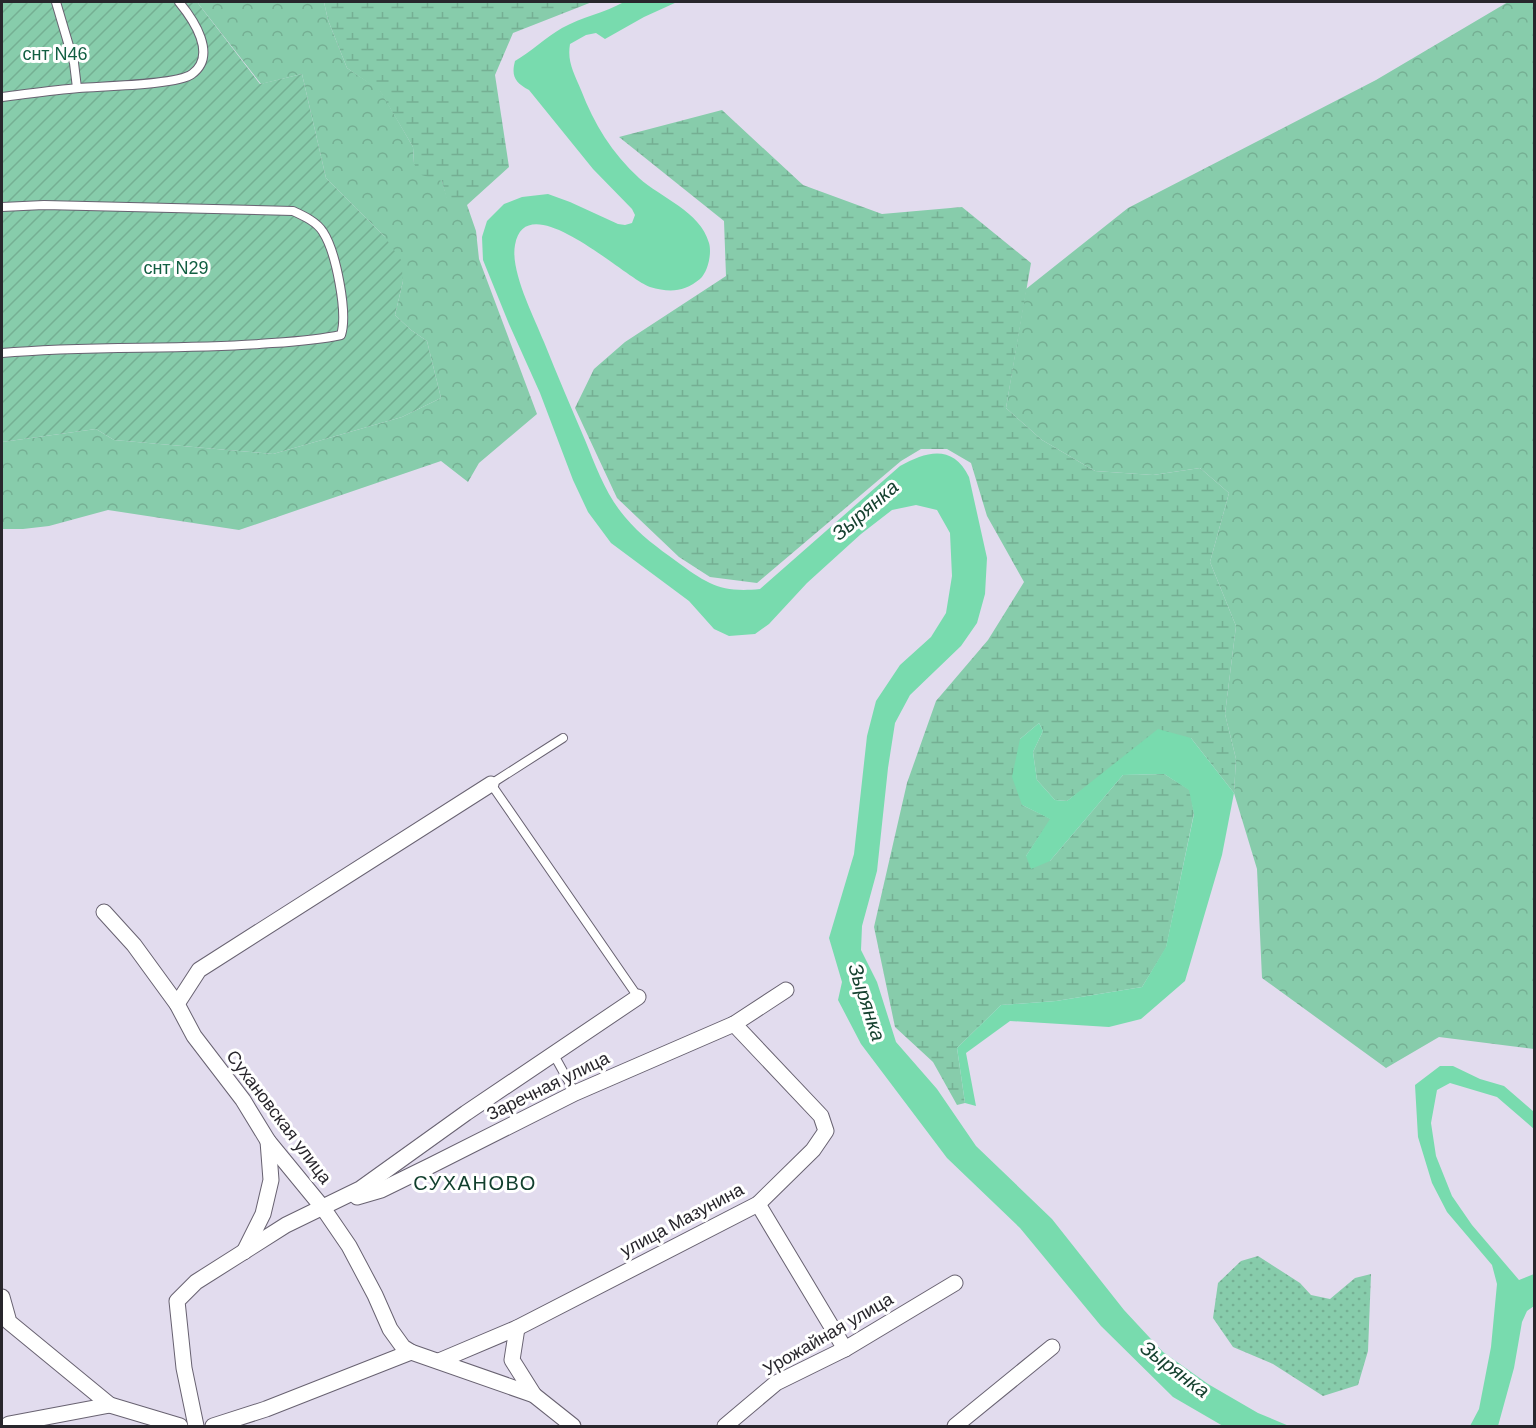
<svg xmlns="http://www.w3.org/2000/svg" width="1536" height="1428" viewBox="0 0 1536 1428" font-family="Arial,sans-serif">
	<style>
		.grass { fill: url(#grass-dots) }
		.forest { fill: url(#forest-crowns) }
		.wetland { fill: url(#wetland-marsh) }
		.garden { fill: url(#garden-furrows) }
		.water { fill: #78dbae }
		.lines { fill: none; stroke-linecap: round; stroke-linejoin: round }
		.lane-casing { stroke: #686271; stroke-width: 10 }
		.street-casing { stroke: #686271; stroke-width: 17 }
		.lane { stroke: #fff; stroke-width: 8 }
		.street { stroke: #fff; stroke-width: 15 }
		.labels { text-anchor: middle; stroke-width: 6; stroke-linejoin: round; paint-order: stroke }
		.park-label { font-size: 18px; fill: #125f42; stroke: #fff }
		.street-label { font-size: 18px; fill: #28262c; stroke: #fff }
		.water-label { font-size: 20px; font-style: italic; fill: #174230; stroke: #fff }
		.neighbourhood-label { font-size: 20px; letter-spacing: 1.5px; fill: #113f2d; stroke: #fff }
	</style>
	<defs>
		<pattern id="grass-dots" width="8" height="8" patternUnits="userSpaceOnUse" patternTransform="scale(1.5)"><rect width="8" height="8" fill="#87ccab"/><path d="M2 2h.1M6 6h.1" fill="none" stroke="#75af93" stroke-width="1.8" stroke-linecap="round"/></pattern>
		<pattern id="forest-crowns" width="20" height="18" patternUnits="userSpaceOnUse" patternTransform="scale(1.5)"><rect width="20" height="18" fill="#87ccab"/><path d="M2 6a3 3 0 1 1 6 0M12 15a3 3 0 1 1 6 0" fill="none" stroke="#75af93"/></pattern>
		<pattern id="wetland-marsh" width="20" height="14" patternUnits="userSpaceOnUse" patternTransform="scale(1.5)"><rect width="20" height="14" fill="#87ccab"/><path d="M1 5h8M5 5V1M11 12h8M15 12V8" fill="none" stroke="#75af93"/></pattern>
		<pattern id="garden-furrows" width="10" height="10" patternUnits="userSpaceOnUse" patternTransform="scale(1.5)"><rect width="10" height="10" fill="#87ccab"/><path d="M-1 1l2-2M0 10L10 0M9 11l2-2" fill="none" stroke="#75af93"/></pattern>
	</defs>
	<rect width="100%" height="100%" fill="#e2dcee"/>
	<polygon class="grass" points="1258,1256 1300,1283 1311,1295 1330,1299 1355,1278 1371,1274 1368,1351 1358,1385 1323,1396 1273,1364 1233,1347 1213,1318 1218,1283 1241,1261"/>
	<g class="forest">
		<polygon points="197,2 324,2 328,20 347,68 380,90 413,147 414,163 442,181 449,205 467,205 476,231 479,259 537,414 479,463 468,482 441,461 239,530 108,510 49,526 23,529 2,529 2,442 96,429 114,440 273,454 402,417 441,398 427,341 411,330 395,315 403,281 384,236 326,178 302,74 261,84"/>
		<polygon points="1508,2 1534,2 1534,1049 1439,1037 1386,1068 1262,978 1257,869 1234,793 1236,759 1225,714 1236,626 1210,562 1229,493 1200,468 1153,475 1095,471 1042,440 1006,408 1026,289 1128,208 1376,80"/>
	</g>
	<g class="wetland">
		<polygon points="324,2 592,2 513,33 495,75 509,167 467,205 448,205 442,181 418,174 414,163 413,147 380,91 347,68 328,20"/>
		<polygon points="722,110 803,185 882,214 962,207 1031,263 1006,408 1042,440 1095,471 1153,475 1200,468 1229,493 1210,562 1236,626 1225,714 1236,759 1234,793 1191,738 1086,787 1067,801 1055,800 1037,780 1033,752 1043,731 1039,723 1020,739 1022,805 1051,819 1026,856 1050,861 1123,775 1164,774 1190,790 1194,813 1166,948 1142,987 1056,1001 1001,1005 957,1048 965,1103 957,1105 933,1062 895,1027 874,927 907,783 936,701 988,640 1024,582 987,516 971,463 947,449 921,449 901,461 757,583 710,577 679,557 617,498 575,408 594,369 625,342 726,276 724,221 619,137"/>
	</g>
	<polygon class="garden" points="2,2 197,2 260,84 302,74 326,178 384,236 401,260 403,281 395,315 411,330 427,341 441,398 402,417 273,454 114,440 96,429 2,442"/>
	<g class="water">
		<path d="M624 2H677L644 17 605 39 596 33 586 35 570 44C567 62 574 73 581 90 594 124 612 153 639 178 661 198 700 211 709 243 712 253 708 272 700 279 684 292 670 293 650 287 626 279 526 183 515 245 510 271 534 317 544 342 557 375 571 407 585 440 596 467 606 495 625 517 640 535 658 548 676 561 707 584 721 593 760 589L900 466C927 451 953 444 969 477L987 558 985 594 977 623 961 646 910 695 895 723 888 768 877 871 862 926 861 950 877 982 896 1042 937 1089 976 1146 1052 1219 1124 1310 1163 1352 1208 1384 1258 1413 1289 1426H1223L1173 1397 1101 1326 1020 1228 947 1158 861 1044 838 1000 842 982 829 938 854 854 867 736 876 701 900 665 931 637 946 613 952 576 950 533 937 510 916 505 892 510 861 534 807 583 769 624 755 634 729 636 714 629 689 601 611 543 588 512 573 480 540 393 509 324 483 260 482 237 487 221 504 204 522 197 548 194 570 202 618 224 625 225 632 223 635 215 632 209 593 169 529 90C515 83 511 76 515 61 531 52 546 37 562 28 582 17 604 13 624 2Z"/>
		<polygon points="1039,723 1043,731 1033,752 1037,780 1055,800 1067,801 1158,729 1191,738 1234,793 1222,855 1185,981 1141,1019 1109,1027 1010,1021 966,1053 976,1106 965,1103 957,1048 1001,1005 1056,1001 1142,987 1166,947 1194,814 1189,790 1164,774 1123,775 1050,861 1031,869 1026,856 1050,819 1022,805 1012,777 1020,739"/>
		<polygon points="1440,1066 1453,1066 1480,1079 1504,1086 1534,1112 1534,1129 1497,1097 1450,1083 1437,1090 1431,1123 1436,1156 1452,1196 1472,1225 1519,1280 1534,1274 1534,1306 1527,1311 1522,1322 1514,1368 1498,1426 1470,1426 1479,1409 1491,1347 1497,1284 1492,1265 1447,1212 1432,1183 1418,1137 1415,1085"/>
	</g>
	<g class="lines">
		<g class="lane-casing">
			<g id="lane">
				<polyline points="56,2 74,63 77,88"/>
				<path d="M2 97C27 94 53 90 79 88 101 86 178 85 192 74 218 55 193 19 179 2"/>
				<path d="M2 207 44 205 293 211C304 216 317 222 323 232 336 252 348 313 341 335 314 341 287 342 259 344 173 350 87 345 2 353"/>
				<polyline points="563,738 491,784 638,997"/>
				<polyline points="554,1055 575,1093"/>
			</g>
		</g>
		<g class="street-casing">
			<g id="street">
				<polyline points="104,912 134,945 177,1004 194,1036 243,1100 268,1141 323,1208 349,1246 375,1295 390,1329 403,1347 411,1352 534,1395 573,1426"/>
				<polyline points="177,1004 199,970 491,784"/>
				<polyline points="357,1197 381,1190 432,1165 575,1093 734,1024 786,990"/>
				<polyline points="758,1204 845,1349"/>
				<polyline points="244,1252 263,1214 271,1180 268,1141"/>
				<polyline points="2,1297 9,1322 110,1405 180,1426"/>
				<polyline points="517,1328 512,1360 534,1395"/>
				<polyline points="439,1361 517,1328 758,1204 813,1150 826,1131 821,1116 734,1024"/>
				<polyline points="6,1426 9,1424 110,1405"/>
				<polyline points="196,1426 184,1368 177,1301 196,1282 286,1225 360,1189 466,1113 638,997"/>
				<polyline points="213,1426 266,1409 411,1352"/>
				<polyline points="725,1426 776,1383 845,1349 955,1283"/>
				<polyline points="955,1426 1052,1347"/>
			</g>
		</g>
		<use href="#lane" class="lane"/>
		<use href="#street" class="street"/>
	</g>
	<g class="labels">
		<g class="park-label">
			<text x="55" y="60">снт N46</text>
			<text x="176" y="274">снт N29</text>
		</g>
		<g class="street-label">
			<text transform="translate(548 1086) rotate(-26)" y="6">Заречная улица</text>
			<text transform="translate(279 1117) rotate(53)" y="6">Сухановская улица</text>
			<text transform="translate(682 1220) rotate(-28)" y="6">улица Мазунина</text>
			<text transform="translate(828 1334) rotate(-30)" y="6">Урожайная улица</text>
		</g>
		<g class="water-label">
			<text transform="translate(865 510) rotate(-41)" y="7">Зырянка</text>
			<text transform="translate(867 1002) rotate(72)" y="7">Зырянка</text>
			<text transform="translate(1175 1369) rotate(37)" y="7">Зырянка</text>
		</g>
		<g class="neighbourhood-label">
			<text x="475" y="1190">СУХАНОВО</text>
		</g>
	</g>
	<rect width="1536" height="1428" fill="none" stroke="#28262c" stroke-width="6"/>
</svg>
